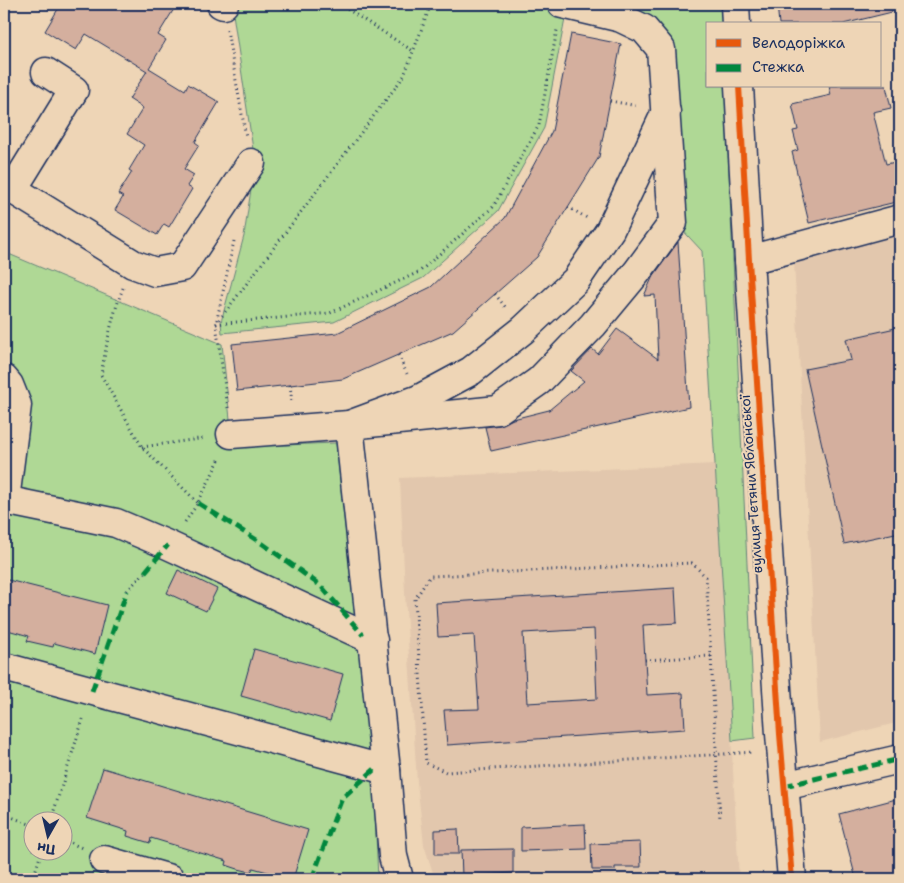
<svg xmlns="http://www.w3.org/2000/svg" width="904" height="883" viewBox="0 0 904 883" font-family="'Shantell Sans',sans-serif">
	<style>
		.built { fill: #e2c7ad }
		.green { fill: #afd895; stroke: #65847a; fill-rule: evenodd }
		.building { fill: #d4af9e; stroke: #1b2f5e; fill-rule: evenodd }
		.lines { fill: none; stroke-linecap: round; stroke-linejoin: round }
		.minor-casing { stroke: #1b2f5e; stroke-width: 31 }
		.path { stroke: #1b2f5e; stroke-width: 3; stroke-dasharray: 1 4; stroke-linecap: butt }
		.minor { stroke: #eed5b6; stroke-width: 28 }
		.quiet { stroke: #00873e; stroke-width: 5; stroke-dasharray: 10 5; stroke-linecap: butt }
		.cycleway-casing { stroke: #eed5b6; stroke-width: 9 }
		.cycleway { stroke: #e8590c; stroke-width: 6 }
		.labels { text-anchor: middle; stroke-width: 4; stroke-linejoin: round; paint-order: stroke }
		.street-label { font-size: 14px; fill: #1b2f5e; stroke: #eed5b6 }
	</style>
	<rect width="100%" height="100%" fill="#eed5b6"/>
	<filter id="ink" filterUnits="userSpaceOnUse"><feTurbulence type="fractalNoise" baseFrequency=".02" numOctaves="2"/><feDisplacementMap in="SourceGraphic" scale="10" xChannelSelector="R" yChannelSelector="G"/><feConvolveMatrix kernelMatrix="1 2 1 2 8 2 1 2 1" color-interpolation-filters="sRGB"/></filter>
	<g filter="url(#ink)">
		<g class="built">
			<polygon points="900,235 900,722 820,742 794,262"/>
			<polygon points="716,464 739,879 435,879 424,845 417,782 405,594 400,478"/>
		</g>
		<g class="green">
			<polygon points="234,4 555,4 565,19 544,128 498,211 423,278 334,322 222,333 221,322 244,236 255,163 232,7"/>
			<polygon points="585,4 721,4 722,24 708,24 708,86 725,86 755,738 732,741 702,251 676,223 664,47"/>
			<path d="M4 252 222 344 233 447 336 443 374 790 378 879H4ZM32 820H62V850H32Z"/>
		</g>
		<g class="building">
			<polygon points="61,4 177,4 158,35 166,40 149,68 185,90 188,84 219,102 195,142 199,145 184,169 194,175 187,186 192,189 169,227 164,224 157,235 115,210 123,197 118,194 132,172 129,170 144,145 127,134 143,108 129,99 147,71 86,34 76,50 45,31"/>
			<polygon points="777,4 891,4 892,12 843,24 779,24"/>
			<polygon points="571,34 621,44 599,157 537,257 453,331 343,379 237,391 232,344 337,333 431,287 505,218 552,131"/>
			<polygon points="829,86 886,86 891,108 873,112 886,164 900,161 900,201 809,223 792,152 798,150 793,131 798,130 792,104 831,95"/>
			<polygon points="678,242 689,407 491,451 485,427 500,425 513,419 549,410 584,381 571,371 592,349 598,354 617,329 658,359 655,295 644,296 652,278"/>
			<polygon points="900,327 900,532 844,544 805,369 851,360 846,339"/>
			<polygon points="178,570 217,589 206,611 167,593"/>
			<polygon points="4,579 107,605 95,654 54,643 53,647 27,641 29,636 4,629"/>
			<path d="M675 588 677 623 643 625 647 695 683 693 685 729 447 745 444 710 479 709 474 635 438 637 436 603ZM594 629 597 699 527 703 523 633Z"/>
			<polygon points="254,649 343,674 330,721 241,696"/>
			<polygon points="103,768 308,830 293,879 253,868 251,872 238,869 226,865 227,861 151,838 150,843 127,836 128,831 87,818"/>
			<polygon points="900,798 900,879 856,879 839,814"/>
			<polygon points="585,824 586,849 521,851 521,827"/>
			<polygon points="458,829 459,854 435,854 435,830"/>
			<polygon points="640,842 641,867 615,867 615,870 592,870 591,844"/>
			<polygon points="513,849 513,873 462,876 461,850"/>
		</g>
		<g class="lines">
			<g class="minor-casing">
				<g id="minor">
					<polyline points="221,4 223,5 224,4"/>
					<polyline points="735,4 736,24"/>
					<polyline points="739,86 749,260 780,734 792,879"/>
					<polyline points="4,184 133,264 155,272 182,267 251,163"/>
					<polyline points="13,189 74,90 46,72"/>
					<polyline points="749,260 900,219"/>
					<polyline points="4,379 9,385 17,405 5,500"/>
					<polyline points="231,434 349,425 498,410 539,381 593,325 637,272 673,223 661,49 644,29 621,18 562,4"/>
					<polyline points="4,500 116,523 168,545 373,640"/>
					<polyline points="4,667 386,770"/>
					<polyline points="784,786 900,759"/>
					<polyline points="104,860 170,879"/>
					<polyline points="399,879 393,856 386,770 349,425 419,399 471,371 523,330 576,280 610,230 666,112"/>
				</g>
			</g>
			<g class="path">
				<polyline points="339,4 413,51"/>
				<polyline points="227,30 246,137"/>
				<polyline points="610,101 638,106"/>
				<polyline points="568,207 587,218"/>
				<polyline points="234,241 216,324 330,313 419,272 493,207 539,125 557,30"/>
				<path d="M123 288C112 316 106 346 101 375L142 447 198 503"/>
				<polyline points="495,294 506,308"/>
				<polyline points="398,355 408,376"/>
				<polyline points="290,385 292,402"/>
				<polyline points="228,408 216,324 404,76 431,4"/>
				<polyline points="142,447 206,438"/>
				<polyline points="185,522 198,503 220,458"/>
				<polyline points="127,591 145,572"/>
				<polyline points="711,656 720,820"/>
				<polyline points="645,660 711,656 706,577 692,563 430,576 415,599 426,763 446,772 754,752"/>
				<polyline points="4,814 32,825"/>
				<polyline points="51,820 84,716"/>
				<polyline points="62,839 82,848"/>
				<polyline points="33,879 42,850"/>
			</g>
			<use href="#minor" class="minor"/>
			<g class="quiet">
				<polyline points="198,503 263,544 321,586 363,635"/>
				<polyline points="145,572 168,545"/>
				<polyline points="92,691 127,591"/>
				<polyline points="784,786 900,759"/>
				<polyline points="312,879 342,798 376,768"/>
			</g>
			<g class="cycleway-casing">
				<polyline id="cycleway" points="739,86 749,260 780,734 792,879"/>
			</g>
			<use href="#cycleway" class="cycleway"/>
		</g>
	</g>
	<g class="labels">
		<g class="street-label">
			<text transform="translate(751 484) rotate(-94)" y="5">вулиця Тетяни Яблонської</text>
		</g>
	</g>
	<rect width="904" height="883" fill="none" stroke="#eed5b6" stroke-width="20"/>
	<rect x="10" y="10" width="884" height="863" fill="none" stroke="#1b2f5e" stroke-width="2" filter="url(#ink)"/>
	<rect x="706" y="22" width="175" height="65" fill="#eed5b6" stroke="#9a9393"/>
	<rect x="716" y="39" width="25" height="8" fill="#e8590c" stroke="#9a9393"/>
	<text x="752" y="48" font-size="15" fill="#1b2f5e">Велодоріжка</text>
	<rect x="716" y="64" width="25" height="8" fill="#00873e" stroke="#9a9393"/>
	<text x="752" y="72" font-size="15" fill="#1b2f5e">Стежка</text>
	<g transform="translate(48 836) rotate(188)"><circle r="24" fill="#eed5b6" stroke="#9a9393"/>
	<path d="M0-4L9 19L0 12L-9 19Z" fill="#1b2f5e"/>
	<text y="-8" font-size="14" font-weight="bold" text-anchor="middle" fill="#1b2f5e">Пн</text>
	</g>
</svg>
